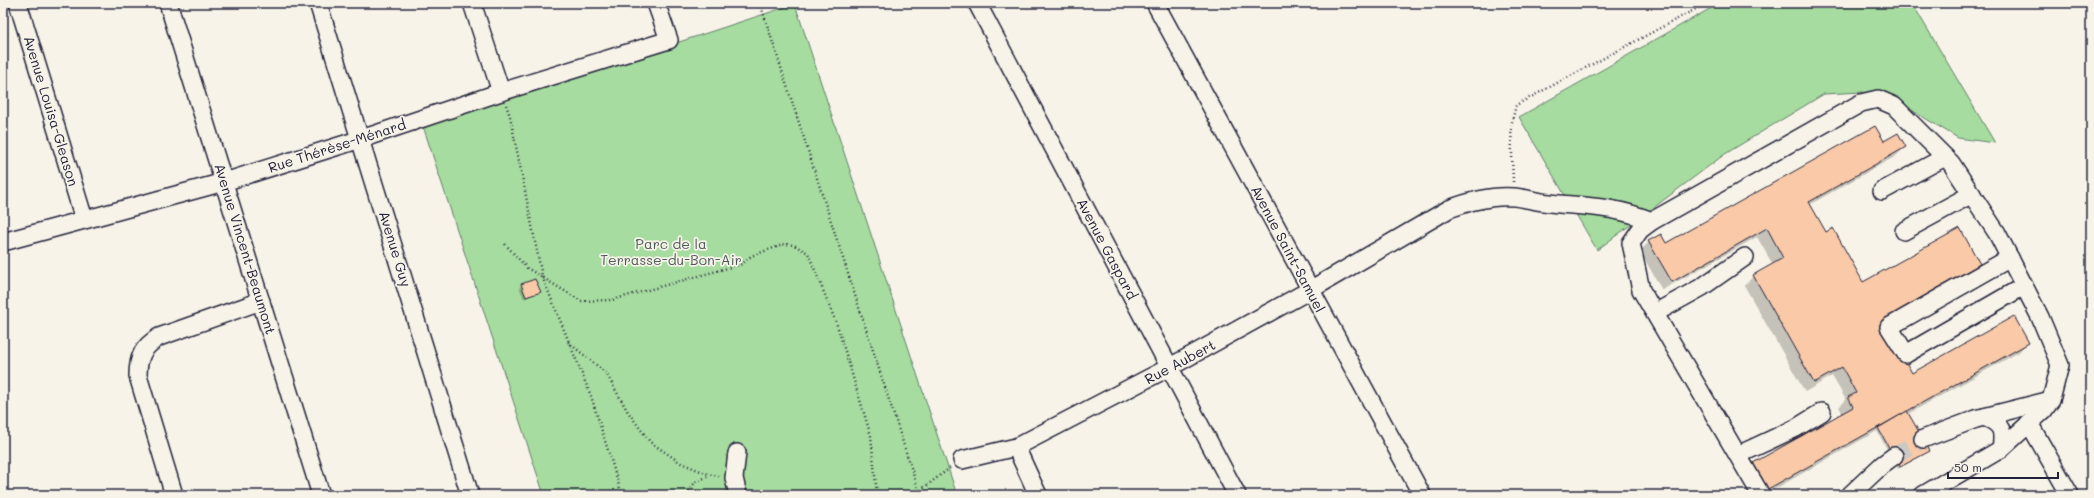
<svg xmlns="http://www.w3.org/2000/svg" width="2094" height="498" viewBox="0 0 2094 498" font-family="Mali,sans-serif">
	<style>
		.green { fill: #a6dc9f; stroke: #647f6d }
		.shadow { fill: #0003 }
		.building { fill: #f9c9a8; stroke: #22223b }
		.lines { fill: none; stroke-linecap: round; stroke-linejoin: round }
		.minor-tunnel { stroke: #ccc9c5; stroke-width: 17; stroke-dasharray: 17 8; stroke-linecap: butt }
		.minor-casing { stroke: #22223b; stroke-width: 20 }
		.path { stroke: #22223b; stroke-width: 2.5; stroke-dasharray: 1 3; stroke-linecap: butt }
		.minor { stroke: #f7f3e8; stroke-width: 17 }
		.labels { text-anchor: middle; stroke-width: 3.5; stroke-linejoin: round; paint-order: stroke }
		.street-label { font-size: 14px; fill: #22223b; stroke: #f7f3e8 }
		.park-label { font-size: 14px; fill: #4a5a59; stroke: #f7f3e8 }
	</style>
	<rect width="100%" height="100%" fill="#f7f3e8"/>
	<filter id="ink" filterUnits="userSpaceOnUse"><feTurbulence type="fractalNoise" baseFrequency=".025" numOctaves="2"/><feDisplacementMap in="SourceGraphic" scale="8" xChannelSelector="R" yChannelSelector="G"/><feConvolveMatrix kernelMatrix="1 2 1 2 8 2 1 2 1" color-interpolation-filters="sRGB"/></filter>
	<g filter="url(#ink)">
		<g class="green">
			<polygon points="1720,3 1912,3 1995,143 1958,138 1913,111 1863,92 1824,94 1725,154 1597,250 1519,117"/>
			<polygon points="795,4 957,495 544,495 423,126"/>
		</g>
		<g class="shadow">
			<polygon points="1884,143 1905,147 1896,156 1809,205 1825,233 1863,283 1979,264 1970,274 1882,323 1911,374 2028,342 2019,352 1908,414 1926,453 1898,469 1877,431 1764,495 1745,473 1754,464 1843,414 1839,407 1846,400 1832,376 1805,392 1744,285 1754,276 1773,265 1757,237 1662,290 1640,251 1649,242 1666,245"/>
			<polygon points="534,281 540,292 524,299 519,287"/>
		</g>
		<g class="building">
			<polygon points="1875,126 1884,141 1898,133 1906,147 1809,202 1826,232 1833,228 1863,282 1960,228 1980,264 1882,320 1912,373 2014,316 2029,343 1768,489 1753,463 1853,407 1848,397 1856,393 1842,367 1814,383 1753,275 1783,258 1767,228 1672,282 1648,241 1661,234 1666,243"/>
			<polygon points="535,279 541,292 526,297 521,284"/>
			<polygon points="1907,411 1930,451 1900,467 1878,428"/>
		</g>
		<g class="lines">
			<polyline class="minor-tunnel" points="1894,456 1923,439"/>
			<g class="minor-casing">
				<g id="minor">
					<polyline points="18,3 84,219"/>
					<polyline points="168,3 321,495"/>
					<polyline points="318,3 470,495"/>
					<polyline points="472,3 501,92"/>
					<polyline points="977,3 1237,495"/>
					<polyline points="1155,3 1422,495"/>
					<polyline points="1882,191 1945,157"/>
					<polyline points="1904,231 1972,194"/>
					<polyline points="3,242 224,182 361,139 501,92 669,40 656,3"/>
					<polyline points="2010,258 1889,327 1906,354 2024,286"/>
					<polyline points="1655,313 1702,287 1745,257"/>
					<path d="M1984 417C2002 424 2004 430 2001 449"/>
					<polyline points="2029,423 2070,495"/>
					<polyline points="1923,439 1976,419 2051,400"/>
					<polyline points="1016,447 1038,495"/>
					<polyline points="737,453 734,478 738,495"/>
					<polyline points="1738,455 1796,428 1822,412"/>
					<path d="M962 460 1016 447 1170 367 1310 290 1449 209C1470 201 1492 195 1514 197 1526 198 1538 202 1550 203 1590 207 1614 206 1652 221"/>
					<path d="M174 495 138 376C138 356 143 347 159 337L261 301"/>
					<polyline points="1761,495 1641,290 1631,243 1640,230 1652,221 1861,103 1878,99 1894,106 1951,163 1997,233 2040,317 2060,365 2051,400 2044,410 2001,449 1923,495"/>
					<polyline points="1850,495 1883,464 1894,456"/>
				</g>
			</g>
			<g class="path">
				<polyline points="760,3 920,495"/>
				<polyline points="506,105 510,116 542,276 591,396 622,495"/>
				<polyline points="1513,182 1511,126 1516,105 1707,3"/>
				<polyline points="505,244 527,268 581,301 612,300 742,264 751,256 785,244 794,245 808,253 837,325 871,436 877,495"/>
				<polyline points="568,342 606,373 628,412 650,442 681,463 708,474 719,476"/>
				<polyline points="687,495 695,482 709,476"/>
				<polyline points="914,495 950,468"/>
			</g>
			<use href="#minor" class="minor"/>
		</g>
	</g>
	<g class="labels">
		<g class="street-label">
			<text transform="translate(51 111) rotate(73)" y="5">Avenue Louisa-Gleason</text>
			<text transform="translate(337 146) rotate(-18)" y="5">Rue Thérèse-Ménard</text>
			<text transform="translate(245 249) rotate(73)" y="5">Avenue Vincent-Beaumont</text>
			<text transform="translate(395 249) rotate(73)" y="5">Avenue Guy</text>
			<text transform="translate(1107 249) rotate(62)" y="5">Avenue Gaspard</text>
			<text transform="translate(1288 249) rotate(62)" y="5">Avenue Saint-Samuel</text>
			<text transform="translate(1180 362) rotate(-28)" y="5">Rue Aubert</text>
		</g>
		<g class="park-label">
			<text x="671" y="249">Parc de la<tspan x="671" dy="16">Terrasse-du-Bon-Air</tspan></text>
		</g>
	</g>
	<rect width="2094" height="498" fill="none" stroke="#f7f3e8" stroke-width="16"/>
	<rect x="8" y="8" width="2078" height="482" fill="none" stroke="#22223b" stroke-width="1.5" filter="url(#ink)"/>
	<path d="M1948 472v6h110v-6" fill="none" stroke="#22223b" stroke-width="2"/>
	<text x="1954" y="472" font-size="12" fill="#22223b" stroke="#f7f3e8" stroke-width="3" paint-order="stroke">50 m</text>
</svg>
